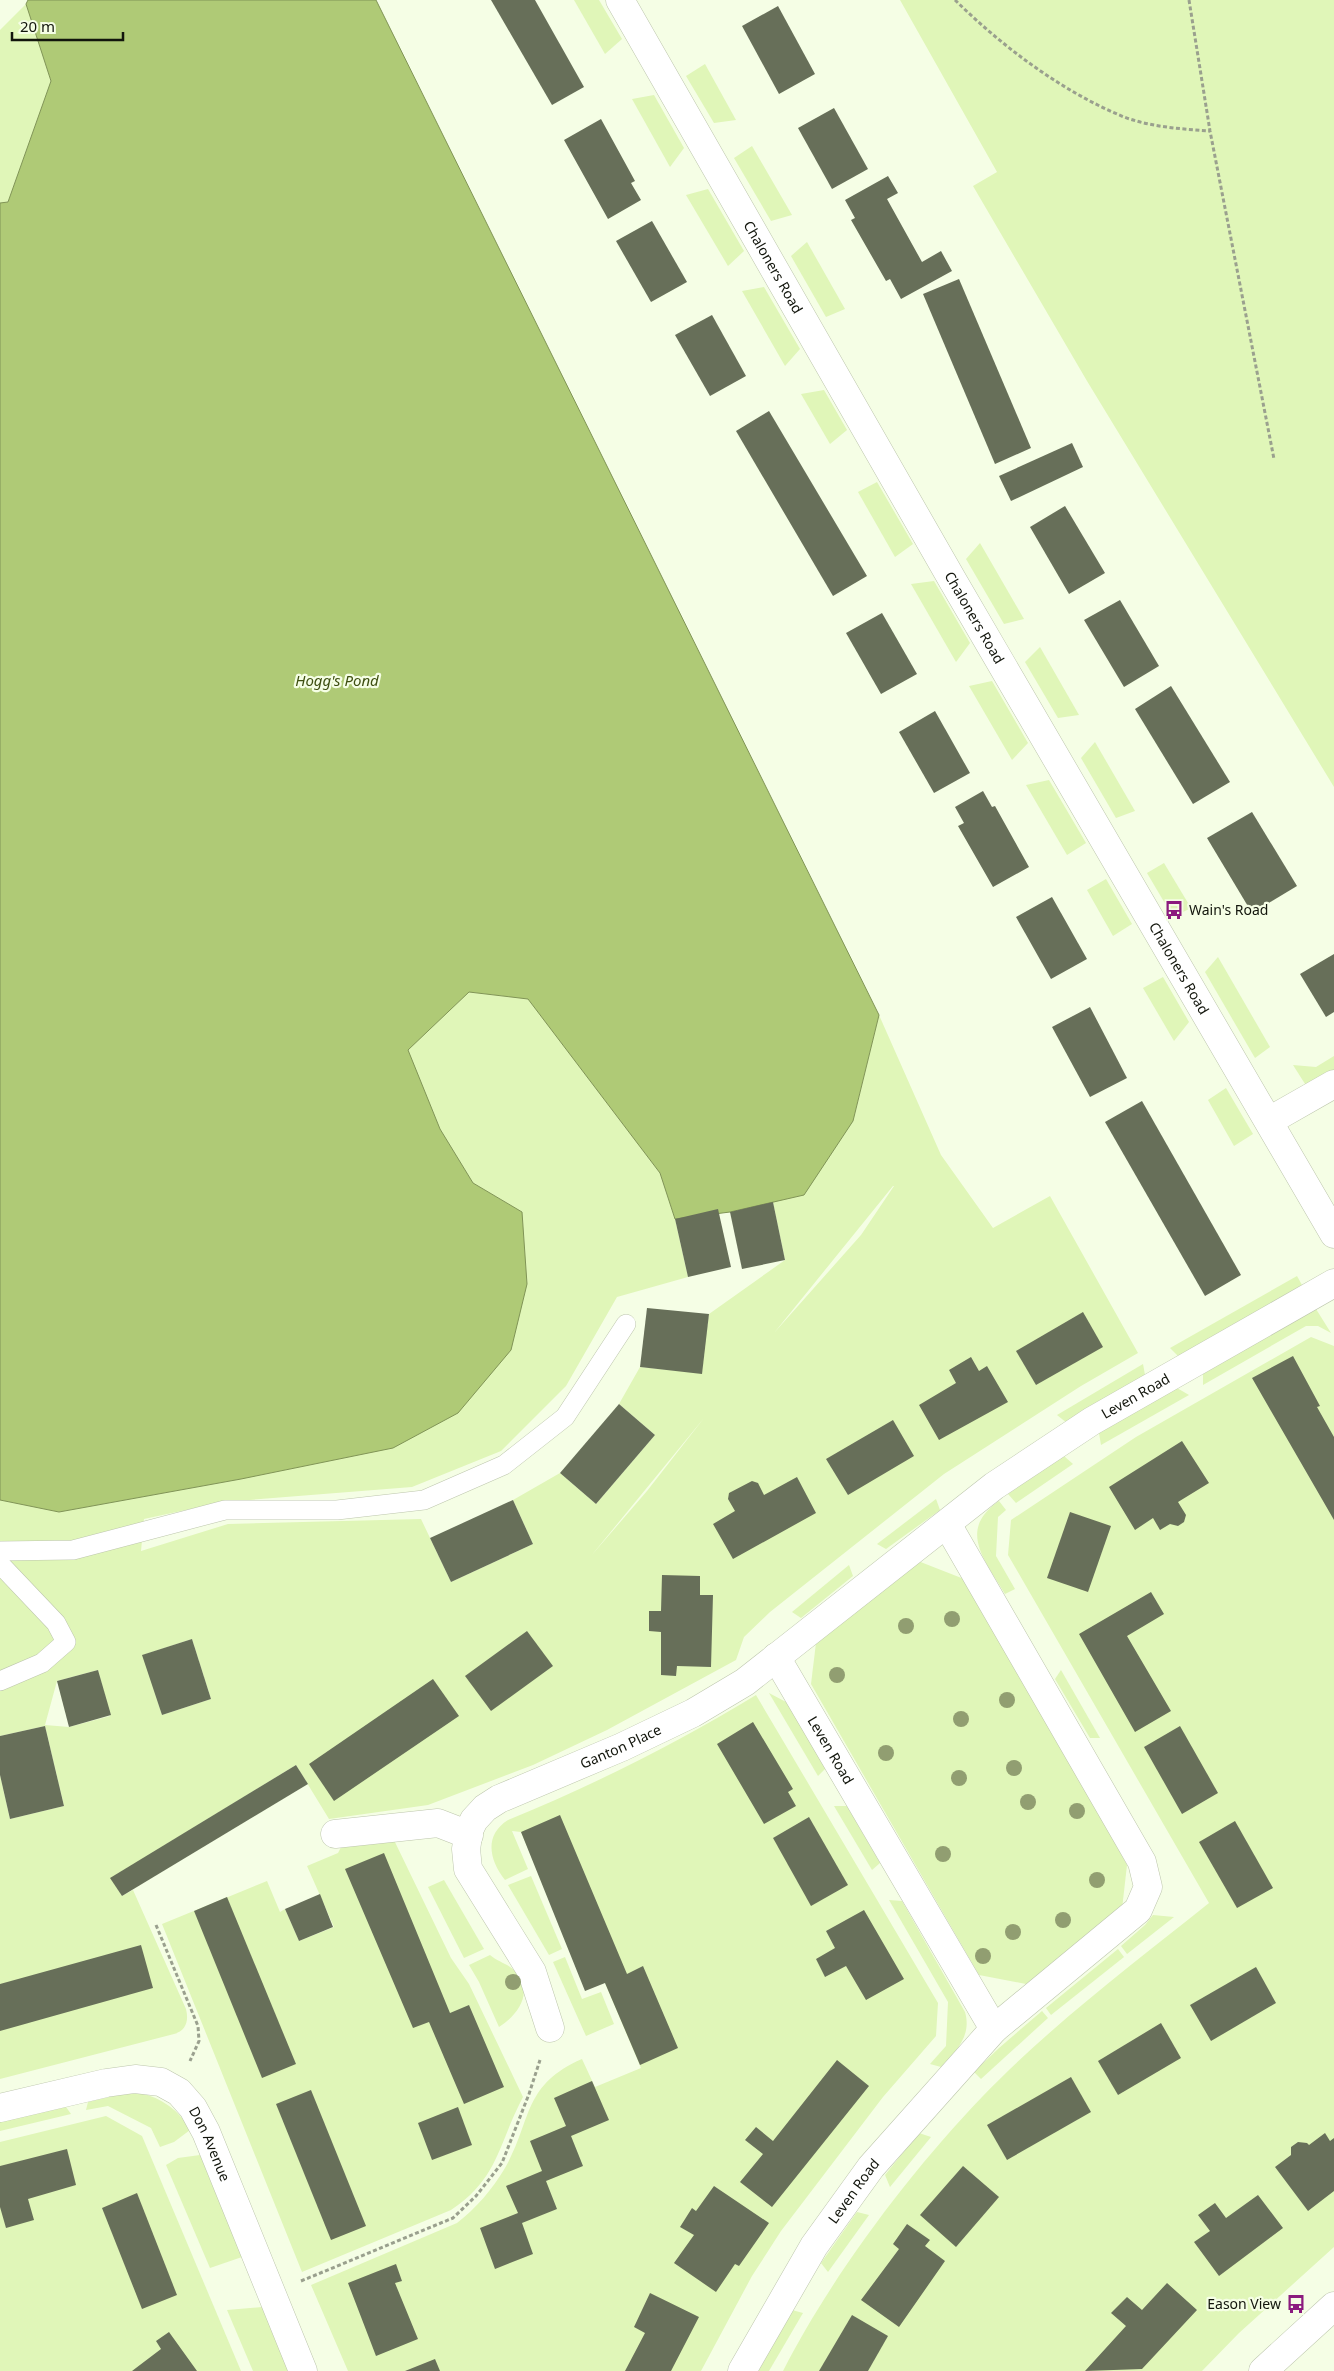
<svg xmlns="http://www.w3.org/2000/svg" width="1334" height="2371" viewBox="0 0 1334 2371" font-family="'Noto Sans',sans-serif">
	<style>
		.green { fill: #e0f6b8; fill-rule: evenodd }
		.water { fill: #afca76; stroke: #809456 }
		.building { fill: #676f59 }
		.lines { fill: none; stroke-linecap: round; stroke-linejoin: round }
		.lane-casing { stroke: #bdc6ad; stroke-width: 20 }
		.street-casing { stroke: #bdc6ad; stroke-width: 29 }
		.path { stroke: #9aa08e; stroke-width: 3; stroke-dasharray: 4 2.5; stroke-linecap: butt }
		.lane { stroke: #fff; stroke-width: 19 }
		.street { stroke: #fff; stroke-width: 28 }
		.tree { fill: #919e71 }
		.labels { text-anchor: middle; stroke-width: 4.5; stroke-linejoin: round; paint-order: stroke }
		.street-label { font-size: 14px; fill: #12150c; stroke: #f5fee5 }
		.poi-label { font-size: 14px; fill: #12150c; stroke: #f5fee5; text-anchor: start }
		.water-label { font-size: 15px; font-style: italic; fill: #3e4f11; stroke: #f5fee5 }
	</style>
	<rect width="100%" height="100%" fill="#f5fee5"/>
	<g class="green">
		<polygon points="574,0 599,0 622,39 605,54"/>
		<polygon points="900,0 1334,0 1334,787 1087,381 973,186 997,172"/>
		<polygon points="26,4 51,81 8,202 0,203 0,30"/>
		<polygon points="705,64 736,120 714,123 686,76"/>
		<polygon points="654,95 684,148 670,167 632,99"/>
		<polygon points="752,146 792,215 771,221 734,158"/>
		<polygon points="708,189 744,251 728,266 686,195"/>
		<polygon points="807,242 845,309 826,317 791,256"/>
		<polygon points="764,287 800,349 785,366 742,291"/>
		<polygon points="824,390 847,430 830,444 801,394"/>
		<polygon points="877,482 913,544 895,557 858,492"/>
		<polygon points="980,543 1024,619 1004,624 966,559"/>
		<polygon points="934,581 970,643 956,662 911,584"/>
		<polygon points="1040,647 1079,715 1058,718 1025,662"/>
		<polygon points="992,681 1028,743 1012,760 969,686"/>
		<polygon points="1095,742 1135,811 1116,818 1081,758"/>
		<polygon points="1049,780 1086,843 1067,855 1026,785"/>
		<polygon points="1164,863 1191,908 1173,917 1147,873"/>
		<polygon points="1106,879 1132,924 1113,936 1087,890"/>
		<polygon points="1218,957 1270,1047 1255,1058 1205,972"/>
		<polygon points="1163,977 1189,1022 1174,1041 1143,988"/>
		<path d="M469 992 528 999 660 1173 675 1219 688 1277 617 1297 566 1386 501 1451 412 1487 223 1502 144 1519 141 1551 228 1524 421 1519 451 1582 533 1544 513 1500 560 1473 596 1504 655 1435 619 1404 640 1367 701 1373 709 1314 785 1260 773 1202 804 1195 855 1114 879 1015 941 1155 993 1228 1050 1196 1138 1353 1081 1386 944 1474 770 1612 744 1637 736 1660 607 1730 533 1765 428 1805 329 1819 296 1765 111 1878 122 1896 133 1890 186 2009C189 2021 186 2031 174 2034L0 2079V1775L10 1819 64 1806 45 1726 0 1736V1500L59 1512 241 1479 522 1212 473 1183 440 1129 407 1050ZM894 1186 861 1235 774 1333 893 1186ZM704 1418 647 1491 591 1556ZM192 1639 211 1699 162 1715 143 1655ZM98 1670 110 1716 69 1727 45 1725 57 1681Z"/>
		<polygon points="1334,1056 1334,1071 1307,1087 1293,1065 1316,1067"/>
		<polygon points="1226,1088 1253,1134 1234,1146 1208,1100"/>
		<polygon points="1297,1276 1302,1285 1178,1356 1170,1348"/>
		<polygon points="1316,1309 1331,1333 1318,1326 1306,1326 1203,1385 1203,1374"/>
		<path d="M1311 1337 1334 1346V2247L1239 2333 1202 2371H783C831 2277 909 2173 982 2097 1049 2027 1134 1963 1209 1903L1008 1555 1011 1520 1136 1437Z"/>
		<polygon points="1143,1364 1145,1375 1067,1423 1057,1415"/>
		<polygon points="1177,1388 1189,1395 1101,1445 1099,1433"/>
		<polygon points="1064,1456 1073,1464 1016,1503 1008,1494"/>
		<polygon points="936,1499 940,1510 886,1549 877,1544"/>
		<path d="M999 1501 1006 1510 998 1517 996 1556 1015 1589 1005 1594C985 1560 957 1530 999 1501Z"/>
		<polygon points="918,1561 964,1579 1060,1743 1127,1865 1122,1909 1026,1984 979,1975 811,1684 816,1643"/>
		<polygon points="849,1565 853,1576 801,1618 792,1612"/>
		<polygon points="1061,1670 1100,1738 1090,1738 1055,1679"/>
		<polygon points="769,1693 786,1702 792,1711 826,1768 818,1776"/>
		<path d="M756 1695 938 2003 936 2036 883 2097 781 2231 752 2276 701 2371H348L311 2285 457 2223C476 2208 492 2190 505 2168 532 2121 522 2085 582 2059L595 2087 641 2068 605 1983 537 1870 521 1832 512 1831 528 1869 505 1880C489 1860 484 1835 508 1820 594 1785 677 1743 756 1695Z"/>
		<polygon points="834,1806 847,1806 880,1863 872,1870"/>
		<path d="M393 1838 451 1958 469 1984 523 2097C498 2144 499 2178 451 2210L302 2272 162 1924 267 1881 280 1912 285 1909 299 1941 334 1927 307 1866 338 1853 341 1847Z"/>
		<polygon points="531,1876 562,1949 549,1955 508,1885"/>
		<polygon points="444,1880 484,1949 464,1958 428,1887"/>
		<path d="M889 1900 902 1901 965 2012C972 2036 956 2051 941 2067L930 2064 946 2046 948 2002Z"/>
		<polygon points="1153,1915 1174,1917 1127,1954 1121,1946 1145,1925"/>
		<polygon points="1118,1949 1124,1957 1051,2015 1046,2008"/>
		<path d="M490 1955C498 1962 509 1964 516 1972 534 1993 518 2015 499 2027L479 1982 469 1965Z"/>
		<polygon points="565,1957 582,1999 601,1992 614,2024 586,2036 553,1962"/>
		<polygon points="1042,2011 1048,2018 981,2079 974,2072 999,2048"/>
		<path d="M140 2093C162 2098 179 2110 190 2130L174 2142 160 2147 151 2128 108 2106 86 2110 88 2102 122 2094Z"/>
		<polygon points="66,2107 71,2114 0,2131 0,2122"/>
		<polygon points="106,2116 142,2136 241,2371 0,2371 0,2142"/>
		<polygon points="919,2133 931,2137 890,2187 885,2175"/>
		<polygon points="200,2155 242,2257 210,2268 166,2165 178,2158"/>
		<polygon points="857,2212 869,2215 828,2272 821,2263"/>
		<polygon points="262,2307 289,2371 253,2371 227,2310"/>
		<polygon points="792,2310 803,2313 769,2371 758,2371"/>
	</g>
	<polygon class="water" points="28,0 376,0 879,1015 853,1121 804,1195 730,1212 675,1219 660,1173 528,999 469,992 408,1050 440,1129 473,1183 522,1212 527,1284 511,1350 458,1413 393,1448 241,1479 59,1512 0,1500 0,203 8,202 51,81 26,4"/>
	<g class="building">
		<polygon points="491,0 535,0 584,87 552,105"/>
		<polygon points="778,6 815,74 779,94 742,26"/>
		<polygon points="834,108 868,169 832,189 798,128"/>
		<polygon points="601,119 635,181 631,183 641,200 608,219 564,140"/>
		<polygon points="888,176 898,193 887,199 922,262 941,251 952,271 901,299 890,279 886,281 851,220 855,218 845,200"/>
		<polygon points="652,221 687,282 651,302 616,241"/>
		<polygon points="959,279 1031,448 995,464 923,294"/>
		<polygon points="712,315 746,376 710,396 675,335"/>
		<polygon points="769,411 867,576 833,596 736,431"/>
		<polygon points="1072,443 1083,467 1011,501 999,476"/>
		<polygon points="1065,506 1105,573 1069,594 1030,527"/>
		<polygon points="1120,600 1159,666 1124,687 1084,620"/>
		<polygon points="882,613 917,674 881,694 846,633"/>
		<polygon points="1171,686 1230,782 1193,804 1135,709"/>
		<polygon points="935,711 970,773 934,793 899,732"/>
		<polygon points="983,791 992,807 995,806 1029,867 993,887 958,826 964,823 955,807"/>
		<polygon points="1252,812 1297,886 1252,913 1207,838"/>
		<polygon points="1052,897 1087,959 1051,979 1016,917"/>
		<polygon points="1334,954 1334,1012 1326,1017 1300,974"/>
		<polygon points="1090,1007 1127,1078 1090,1097 1052,1027"/>
		<polygon points="1142,1101 1241,1275 1205,1296 1105,1122"/>
		<polygon points="773,1202 785,1260 742,1269 730,1212"/>
		<polygon points="718,1209 731,1267 688,1277 675,1219"/>
		<polygon points="647,1308 709,1314 702,1374 640,1367"/>
		<polygon points="1083,1312 1103,1347 1036,1385 1016,1351"/>
		<polygon points="1293,1356 1320,1406 1317,1407 1334,1437 1334,1520 1252,1378"/>
		<polygon points="971,1357 979,1371 987,1366 1008,1402 939,1440 919,1405 956,1383 949,1370"/>
		<polygon points="619,1404 655,1435 596,1504 560,1473"/>
		<polygon points="893,1420 914,1456 848,1495 826,1459"/>
		<polygon points="1182,1441 1209,1483 1178,1502 1186,1515 1184,1522 1178,1526 1170,1524 1160,1530 1153,1518 1135,1530 1109,1487"/>
		<polygon points="797,1477 816,1513 733,1559 713,1524 735,1511 728,1499 729,1493 752,1481 758,1483 764,1495"/>
		<polygon points="513,1500 533,1544 451,1582 430,1538"/>
		<polygon points="1070,1512 1111,1526 1088,1592 1047,1578"/>
		<polygon points="662,1575 700,1576 700,1595 713,1595 711,1667 677,1666 676,1676 661,1675 661,1632 649,1631 649,1611 661,1611"/>
		<polygon points="1151,1592 1164,1614 1127,1636 1171,1711 1135,1732 1079,1634"/>
		<polygon points="527,1631 553,1666 491,1711 465,1676"/>
		<polygon points="192,1639 211,1699 162,1715 142,1655"/>
		<polygon points="98,1670 111,1715 69,1727 57,1681"/>
		<polygon points="433,1679 459,1716 334,1801 309,1764"/>
		<polygon points="753,1722 793,1789 788,1792 796,1806 764,1824 717,1744"/>
		<polygon points="45,1726 64,1806 10,1819 0,1775 0,1736"/>
		<polygon points="1180,1726 1218,1793 1182,1814 1144,1747"/>
		<polygon points="296,1765 308,1784 122,1896 110,1878"/>
		<polygon points="560,1815 627,1974 643,1966 678,2048 640,2065 605,1983 585,1991 521,1832"/>
		<polygon points="809,1817 848,1885 811,1906 773,1838"/>
		<polygon points="1235,1821 1273,1888 1237,1908 1199,1842"/>
		<polygon points="384,1853 450,2013 469,2005 504,2087 464,2104 429,2022 413,2028 345,1869"/>
		<polygon points="320,1894 333,1927 299,1941 285,1909"/>
		<polygon points="227,1897 296,2064 262,2078 194,1911"/>
		<polygon points="864,1910 904,1979 866,2000 846,1966 825,1977 816,1959 835,1948 826,1931"/>
		<polygon points="141,1945 153,1988 0,2031 0,1984"/>
		<polygon points="1256,1967 1276,2003 1211,2041 1190,2005"/>
		<polygon points="1161,2023 1181,2058 1118,2095 1098,2061"/>
		<polygon points="837,2060 869,2086 772,2207 740,2182 763,2154 745,2140 756,2127 773,2141"/>
		<polygon points="1071,2077 1091,2112 1007,2160 987,2125"/>
		<polygon points="592,2081 609,2120 571,2136 583,2166 546,2181 557,2209 522,2223 533,2254 495,2269 480,2228 518,2213 506,2186 542,2171 530,2141 566,2126 554,2098"/>
		<polygon points="311,2090 366,2226 331,2240 276,2104"/>
		<polygon points="458,2107 472,2145 432,2160 418,2123"/>
		<polygon points="1325,2133 1330,2141 1334,2138 1334,2191 1308,2211 1275,2167 1291,2155 1291,2147 1298,2142 1307,2143 1309,2145"/>
		<polygon points="67,2149 76,2185 28,2199 34,2220 6,2228 0,2207 0,2166"/>
		<polygon points="963,2166 999,2197 956,2247 920,2215"/>
		<polygon points="714,2186 769,2223 739,2266 735,2264 716,2292 674,2263 694,2235 680,2227 692,2208 696,2211"/>
		<polygon points="137,2193 177,2295 142,2309 102,2208"/>
		<polygon points="1258,2195 1283,2228 1219,2276 1194,2242 1210,2231 1198,2215 1215,2203 1226,2218"/>
		<polygon points="907,2224 930,2240 925,2246 945,2261 899,2327 861,2300 899,2249 893,2244"/>
		<polygon points="396,2264 402,2281 395,2283 418,2339 376,2356 348,2283"/>
		<polygon points="1167,2283 1197,2310 1142,2369 1085,2371 1126,2326 1111,2313 1127,2297 1142,2310"/>
		<polygon points="650,2293 699,2317 671,2371 625,2371 645,2333 634,2327"/>
		<polygon points="852,2315 888,2336 868,2371 819,2371"/>
		<polygon points="169,2332 197,2371 132,2371 161,2349 156,2341"/>
		<polygon points="435,2359 440,2371 405,2371"/>
	</g>
	<g class="lines">
		<g class="lane-casing">
			<g id="lane">
				<polyline points="0,1551 73,1550 225,1510 337,1510 424,1500 504,1465 565,1417 626,1324"/>
				<polyline points="0,1564 56,1623 66,1642 42,1663 0,1681"/>
			</g>
		</g>
		<g class="street-casing">
			<g id="street">
				<path id="s1" d="M620 0 953 581 1334 1234"/>
				<polyline points="1269,1121 1334,1084"/>
				<path id="s2" d="M776 1657 994 2029"/>
				<polyline points="335,1834 438,1823 469,1835"/>
				<path id="s3" d="M550 2028 532 1972 468 1869 466 1849 469 1830 474 1820 485 1808 499 1799 622 1747 693 1713 745 1682 994 1486 1092 1421 1334 1283"/>
				<path id="s4" d="M0 2108 106 2083 135 2079 161 2082 179 2092 193 2108 206 2132 303 2371"/>
				<path id="s5" d="M742 2371 814 2246 871 2167 994 2029 1138 1910 1148 1887 1142 1862 947 1524"/>
				<polyline points="1263,2371 1334,2306"/>
			</g>
		</g>
		<g class="path">
			<path d="M955 0C1003 47 1061 91 1124 117 1151 127 1181 129 1210 131"/>
			<polyline points="1189,0 1210,131 1274,459"/>
			<polyline points="156,1925 198,2026 199,2041 190,2061"/>
			<polyline points="301,2281 453,2218 476,2196 502,2163 529,2094 540,2060"/>
		</g>
		<use href="#lane" class="lane"/>
		<use href="#street" class="street"/>
	</g>
	<g class="tree">
		<circle cx="952" cy="1619" r="8"/>
		<circle cx="906" cy="1626" r="8"/>
		<circle cx="837" cy="1675" r="8"/>
		<circle cx="1007" cy="1700" r="8"/>
		<circle cx="961" cy="1719" r="8"/>
		<circle cx="886" cy="1753" r="8"/>
		<circle cx="1014" cy="1768" r="8"/>
		<circle cx="959" cy="1778" r="8"/>
		<circle cx="1028" cy="1802" r="8"/>
		<circle cx="1077" cy="1811" r="8"/>
		<circle cx="943" cy="1854" r="8"/>
		<circle cx="1097" cy="1880" r="8"/>
		<circle cx="1063" cy="1920" r="8"/>
		<circle cx="1013" cy="1932" r="8"/>
		<circle cx="983" cy="1956" r="8"/>
		<circle cx="513" cy="1982" r="8"/>
	</g>
	<defs>
		<g id="bus-bare" transform="scale(1.5)"><path d="M-5-6H5V4H4V6H2V4H-2V6H-4V4H-5ZM-3.5-4V0h7V-4ZM-3.5 1.2v1.5H-2V1.2ZM2 1.2v1.5H3.5V1.2Z" fill="#8b1b7e" stroke="#f5fee5" stroke-width="2.5" paint-order="stroke"/></g>
	</defs>
	<g fill-rule="evenodd">
		<use href="#bus-bare" x="1174" y="910"/>
		<use href="#bus-bare" x="1296" y="2304"/>
	</g>
	<g class="labels">
		<g class="street-label">
			<text dy="5" stroke="none"><textPath href="#s1" startOffset="308">Chaloners Road</textPath></text>
			<text dy="5" stroke="none"><textPath href="#s1" startOffset="712">Chaloners Road</textPath></text>
			<text dy="5" stroke="none"><textPath href="#s1" startOffset="1118">Chaloners Road</textPath></text>
			<text dy="5" stroke="none"><textPath href="#s3" startOffset="1021">Leven Road</textPath></text>
			<text dy="5" stroke="none"><textPath href="#s3" startOffset="396">Ganton Place</textPath></text>
			<text dy="5" stroke="none"><textPath href="#s2" startOffset="108">Leven Road</textPath></text>
			<text dy="5" stroke="none"><textPath href="#s4" startOffset="246">Don Avenue</textPath></text>
			<text dy="5" stroke="none"><textPath href="#s5" startOffset="212">Leven Road</textPath></text>
		</g>
		<g class="poi-label">
			<text x="1189" y="915">Wain's Road</text>
			<text x="1281" y="2309" text-anchor="end">Eason View</text>
		</g>
		<g class="water-label">
			<text x="337" y="686">Hogg's Pond</text>
		</g>
	</g>
	<path d="M12 32v8h111v-8" fill="none" stroke="#12150c" stroke-width="2.5"/>
	<text x="20" y="32" font-size="15" fill="#12150c" stroke="#f5fee5" stroke-width="4" paint-order="stroke">20 m</text>
</svg>
